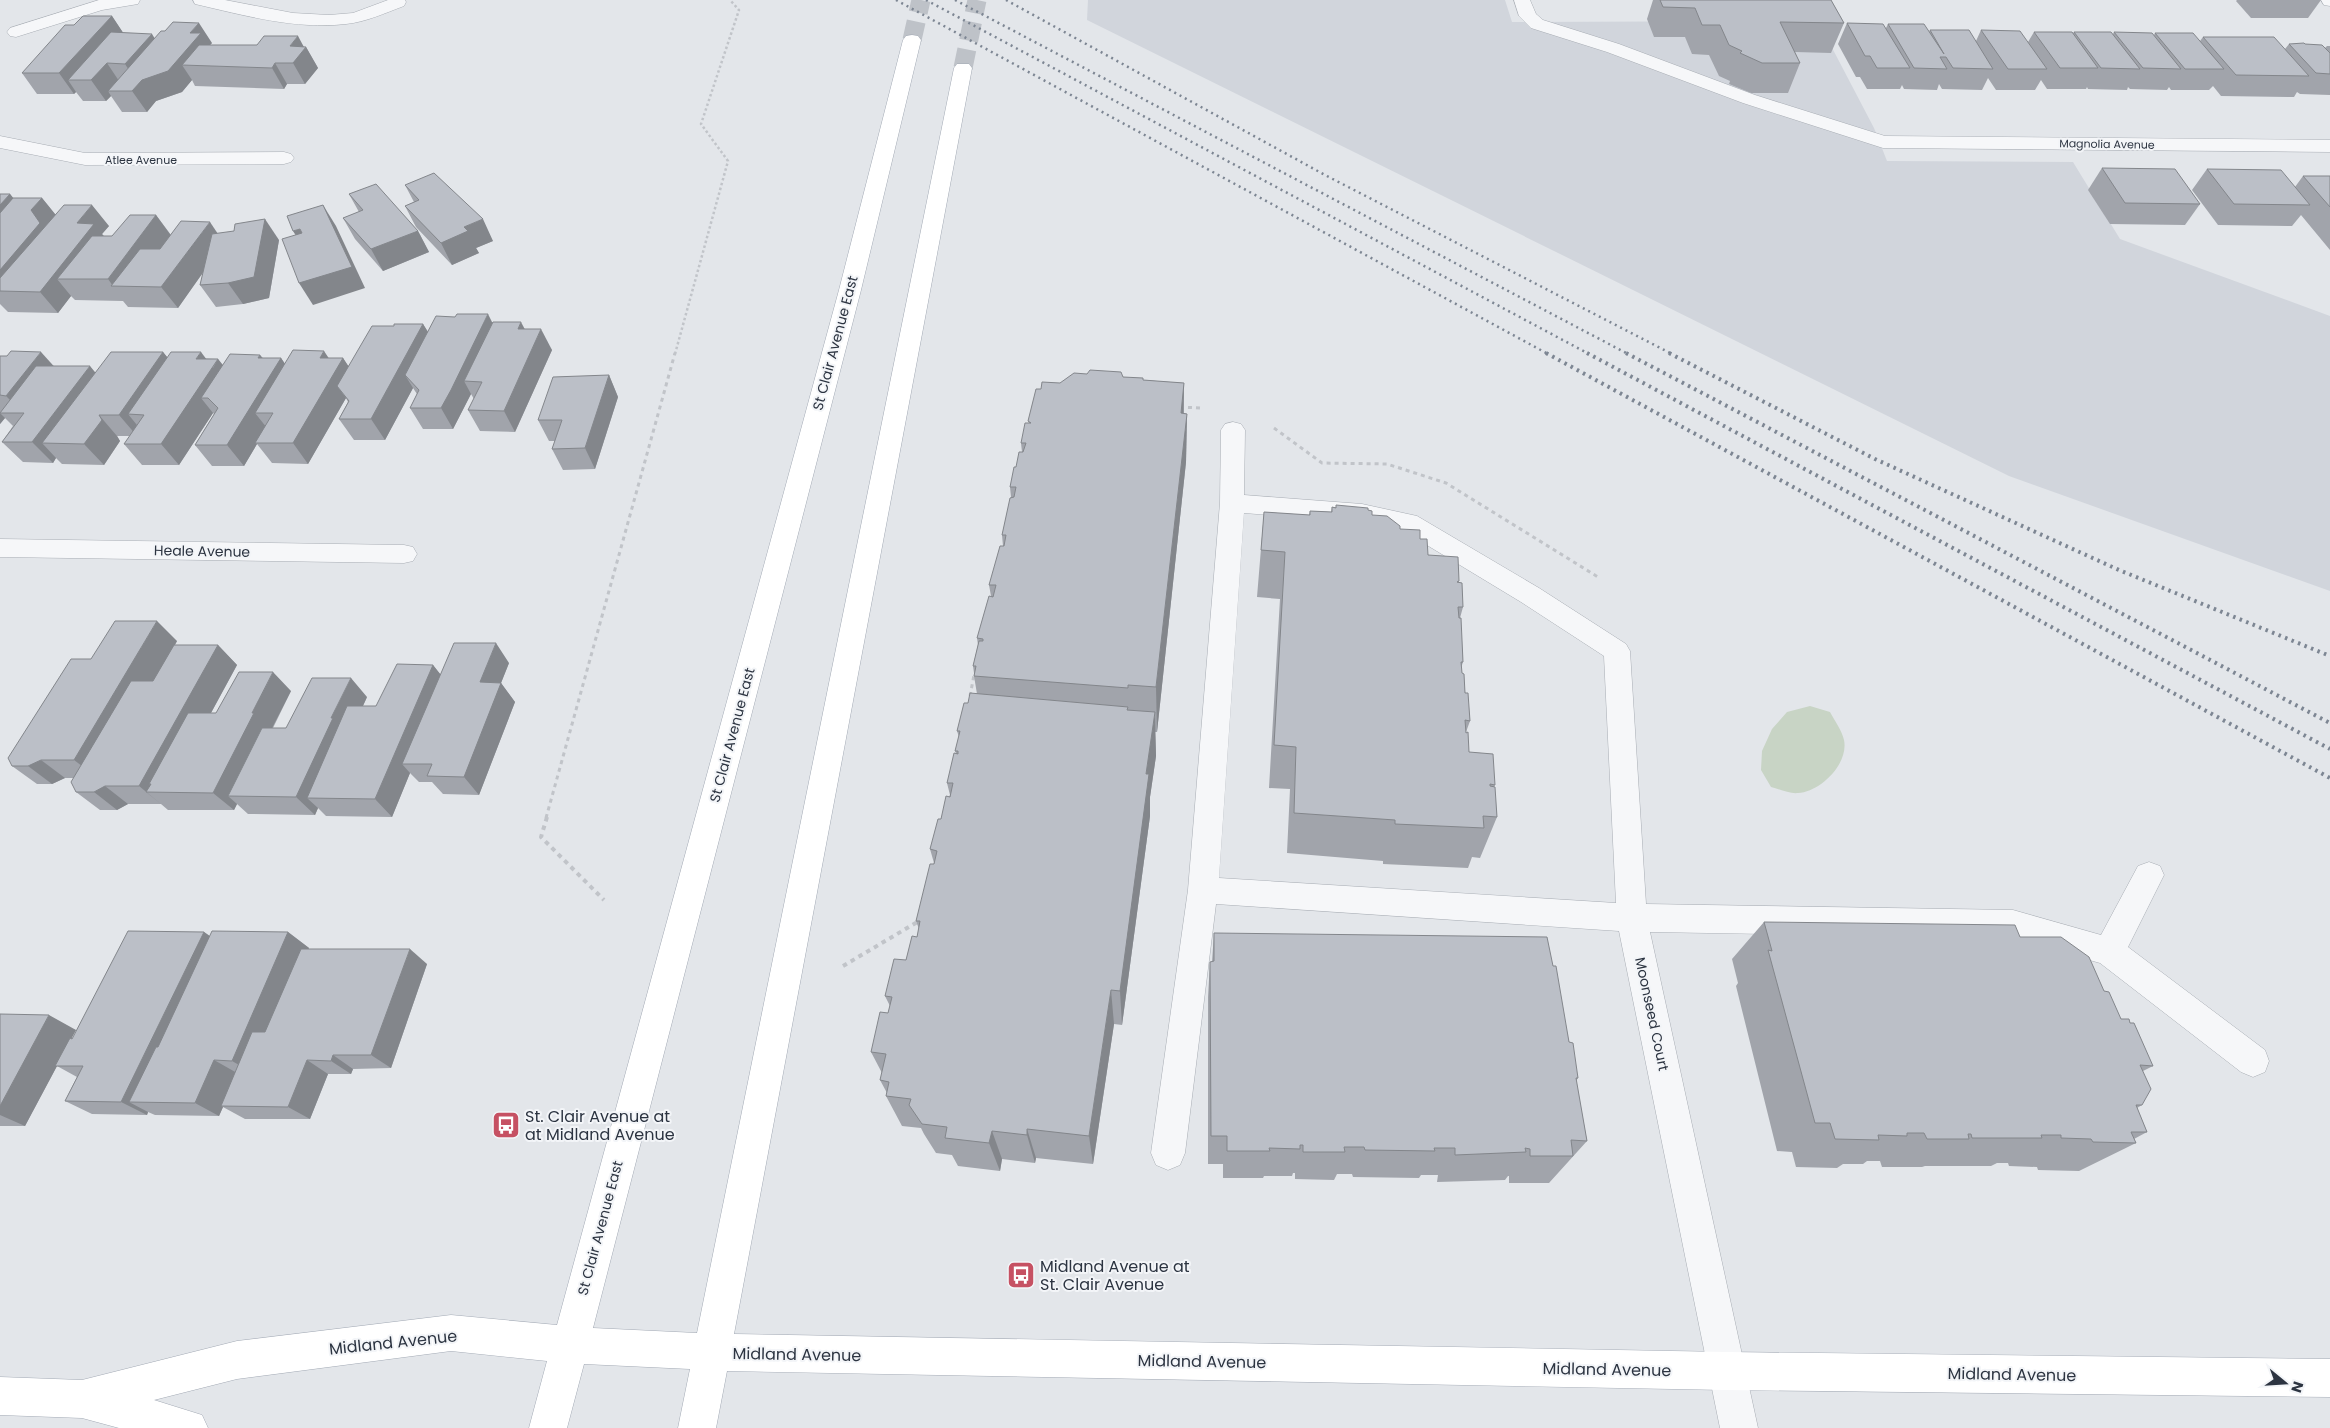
<svg xmlns="http://www.w3.org/2000/svg" width="2330" height="1428" viewBox="0 0 2330 1428" font-family="Poppins,sans-serif">
	<style>
		.built { fill: #d1d5dc }
		.green { fill: #c8d4c5 }
		.lines { fill: none; stroke-linecap: round; stroke-linejoin: round }
		.major-tunnel { stroke: #bec2c8; stroke-width: 19; stroke-dasharray: 19 9; stroke-linecap: butt }
		.minor-casing { stroke: #a8adb4; stroke-width: 1 }
		.major-casing { stroke: #a3aab5; stroke-width: 1 }
		.path-far2 { stroke: #c1c4c9; stroke-width: 2.5; stroke-dasharray: 2.5 2.5; stroke-linecap: butt }
		.path-far1 { stroke: #c1c4c9; stroke-width: 3; stroke-dasharray: 4 4; stroke-linecap: butt }
		.path { stroke: #c1c4c9; stroke-width: 4; stroke-dasharray: 4.5 4.5; stroke-linecap: butt }
		.minor { fill: #f6f7f9; fill-rule: evenodd }
		.major { fill: #fff; fill-rule: evenodd }
		.rail-far1 { stroke: #7d8693; stroke-width: 2.5; stroke-dasharray: 2 4; stroke-linecap: butt }
		.rail { stroke: #7d8693; stroke-width: 4; stroke-dasharray: 2.5 4.5; stroke-linecap: butt }
		.wall { fill: #a1a4ab }
		.shaded-wall { fill: #83868b }
		.building { fill: #bbbfc7; stroke: #83868b }
		.labels { text-anchor: middle; stroke-width: 4; stroke-linejoin: round; paint-order: stroke }
		.far-street-label { font-size: 11px; fill: #2c3441; stroke: #f3f5f8 }
		.street-label { font-size: 14px; fill: #2c3441; stroke: #f3f5f8 }
		.near-poi-label { font-size: 16px; fill: #2c3441; stroke: #f3f5f8; text-anchor: start }
		.near-street-label { font-size: 16px; fill: #2c3441; stroke: #f3f5f8 }
	</style>
	<rect width="100%" height="100%" fill="#e3e6ea"/>
	<polygon class="built" points="1088,0 1505,0 1512,22 1818,21 1874,128 1887,161 2073,162 2120,239 2330,316 2330,591 2009,476 1087,20"/>
	<path class="green" d="M1810 706 1830 712C1835 721 1842 731 1844 740 1849 764 1820 792 1798 793 1790 794 1779 789 1771 787L1761 770 1762 751 1772 729 1787 712Z"/>
	<g class="lines">
		<g class="major-tunnel">
			<polyline points="912,40 921,0"/>
			<polyline points="963,68 977,0"/>
		</g>
		<g class="minor-casing">
			<g id="minor">
				<polygon points="99,0 140,0 138,4 102,10 16,37 10,36 7,32 10,28"/>
				<path d="M193 0H225L293 13 329 15 353 13 388 0H405L406 2 404 6C385 13 366 22 346 24 296 30 243 15 195 4Z"/>
				<polygon points="1514,0 1530,0 1536,14 1543,20 1619,44 1755,95 1885,136 2330,140 2330,152 1883,148 1743,103 1607,52 1531,28 1519,16"/>
				<polygon points="2321,0 2330,0 2330,6 2324,5"/>
				<polygon points="0,136 85,153 284,152 291,154 294,158 291,162 284,164 85,165 0,148"/>
				<path d="M1233 422 1241 424 1245 430 1244 495 1362 504 1417 516 1539 588 1626 644 1630 651 1646 904 2013 910 2101 935 2138 866 2149 862 2160 866 2164 875 2128 947 2265 1050 2269 1061 2265 1072 2253 1077 2241 1072 2100 963 2013 938 1650 932 1758 1428H1720L1619 931 1216 904 1185 1153 1180 1165 1168 1170 1156 1165 1151 1153 1188 890 1220 503 1221 430 1225 424ZM1244 513 1362 522 1402 530 1521 602 1604 656 1616 903 1219 878Z"/>
				<polygon points="0,539 404,545 413,547 417,554 413,561 404,563 0,557"/>
			</g>
		</g>
		<g class="major-casing">
			<polygon id="major" points="912,35 918,36 921,40 861,290 593,1328 697,1333 954,68 957,64 969,64 972,68 734,1334 1726,1352 2330,1359 2330,1397 1726,1390 727,1371 716,1428 678,1428 690,1369 584,1364 567,1428 529,1428 547,1361 451,1351 237,1379 154,1400 202,1415 208,1428 119,1428 82,1418 0,1415 0,1377 82,1380 237,1341 451,1315 557,1325 839,290 903,40 906,36"/>
		</g>
		<polyline class="path-far2" points="675,354 728,161 701,124 739,10 730,0"/>
		<g class="path-far1">
			<polyline points="1180,407 1201,408"/>
			<polyline points="1274,428 1322,463 1387,464 1446,483 1598,577"/>
			<polyline points="970,696 974,675"/>
			<polyline points="546,818 675,353"/>
		</g>
		<g class="path">
			<polyline points="547,817 541,837 604,900"/>
			<polyline points="843,966 919,921"/>
		</g>
		<use href="#minor" class="minor"/>
		<use href="#major" class="major"/>
		<g class="rail-far1">
			<polyline points="896,0 1548,354"/>
			<polyline points="926,0 1589,354"/>
			<polyline points="955,0 1628,354"/>
			<polyline points="1006,0 1325,175 1672,354"/>
		</g>
		<g class="rail">
			<polyline points="1546,353 2330,778"/>
			<polyline points="1587,353 2330,749"/>
			<polyline points="1626,353 2330,723"/>
			<polyline points="1669,353 1875,459 2119,570 2330,656"/>
		</g>
	</g>
	<g class="wall">
		<polygon points="1653,0 1831,0 1844,23 1831,53 1795,52 1800,63 1788,93 1751,93 1729,84 1730,81 1719,76 1709,55 1692,54 1685,37 1654,37 1647,19"/>
		<polygon points="2237,0 2321,0 2308,18 2251,18 2236,1"/>
		<polygon points="112,16 123,33 155,38 212,43 210,45 306,47 318,68 305,84 287,84 284,89 195,86 192,80 182,92 156,101 147,112 122,112 111,96 106,101 83,101 76,92 74,94 37,94 22,73 74,25"/>
		<polygon points="1847,23 1886,28 1888,24 1929,32 1930,30 1976,41 1981,30 2028,42 2034,32 2073,33 2074,32 2113,34 2114,32 2154,35 2155,33 2200,41 2203,37 2285,49 2289,44 2305,44 2325,48 2327,46 2330,46 2330,95 2300,94 2297,92 2294,97 2221,96 2213,86 2209,90 2171,90 2169,87 2167,90 2130,89 2128,87 2127,90 2088,89 2087,87 2086,89 2047,89 2041,80 2035,90 1996,90 1988,78 1982,90 1942,89 1939,84 1937,90 1904,89 1902,85 1900,89 1867,89 1860,77 1856,77 1838,44"/>
		<polygon points="2102,168 2200,204 2185,225 2110,224 2088,190"/>
		<polygon points="2207,169 2295,187 2303,176 2330,176 2330,250 2301,215 2292,226 2218,225 2192,190"/>
		<polygon points="405,185 493,241 476,248 479,253 452,265 416,227 405,206 414,202"/>
		<polygon points="0,194 10,194 13,198 42,198 55,214 109,226 102,234 104,236 112,236 156,215 171,235 218,234 279,240 269,298 243,304 216,307 200,285 203,272 178,308 128,307 123,301 75,300 71,296 58,313 8,312 0,304"/>
		<polygon points="349,194 418,231 429,252 383,271 355,239 343,218 359,212"/>
		<polygon points="493,322 525,329 552,350 515,432 480,431 468,410 474,399 471,394 453,429 423,429 410,408 417,394 413,388 385,440 354,440 339,419 348,402 346,398 308,464 272,463 257,444 244,466 212,466 195,445 214,414 213,413 179,465 142,465 124,444 130,436 117,436 120,441 104,465 62,464 56,458 53,463 23,462 2,442 13,426 5,418 0,424 0,356 54,366 95,373 163,352 167,357 218,359 223,365 260,355 263,358 281,358 285,364 329,358 343,358 348,366 394,326 423,324 428,332"/>
		<polygon points="609,375 618,397 595,469 563,470 552,449 555,441 549,441 538,420"/>
		<polygon points="1123,377 1143,380 1184,383 1184,413 1187,414 1186,462 1157,732 1155,732 1156,756 1150,797 1150,816 1122,1025 1114,1024 1093,1164 1036,1158 1035,1163 1002,1159 1000,1171 958,1166 952,1155 936,1153 924,1134 921,1128 902,1126 886,1096 887,1093 880,1080 882,1073 871,1052 888,1013 890,1006 885,996 906,960 917,937 919,929 916,921 934,863 930,849 950,795 947,783 956,753 955,751 959,737 957,731 968,703 977,694 974,676 974,673 973,666 978,645 977,638 991,596 989,585 1003,546 1002,535 1011,497 1010,487 1022,452 1021,443 1029,423 1028,421 1041,389 1060,383"/>
		<polygon points="1332,507 1368,510 1372,515 1420,539 1428,555 1459,582 1463,607 1460,618 1463,662 1461,668 1462,673 1470,721 1466,732 1469,752 1495,785 1494,787 1497,817 1480,858 1472,857 1468,868 1383,864 1383,861 1287,853 1290,789 1269,788 1280,599 1257,597 1264,512 1309,515 1310,511 1331,512"/>
		<polygon points="177,641 175,645 218,645 237,665 211,713 216,713 291,691 273,728 286,728 367,697 363,706 376,706 433,665 440,674 509,663 501,683 515,702 479,795 443,794 432,782 419,782 410,773 392,817 326,816 318,808 315,815 248,814 237,804 234,810 168,810 161,804 128,804 117,810 100,810 76,792 73,778 65,778 52,784 37,784 12,766 91,659"/>
		<polygon points="1764,922 2020,937 2104,991 2121,1019 2130,1023 2153,1066 2143,1071 2142,1105 2137,1108 2147,1132 2134,1139 2136,1143 2079,1171 2038,1170 2037,1167 2009,1166 2008,1163 1997,1163 1991,1166 1925,1166 1922,1167 1882,1167 1880,1161 1867,1161 1863,1164 1843,1164 1837,1168 1796,1167 1792,1152 1777,1151 1736,986 1738,983 1732,959"/>
		<polygon points="204,932 210,936 288,932 309,948 308,949 427,964 391,1068 353,1069 351,1074 328,1074 310,1119 245,1119 223,1107 219,1116 155,1115 148,1112 147,1115 92,1114 65,1101 77,1077 57,1066 25,1126 0,1126 0,1014 76,1030 71,1038 72,1039"/>
		<polygon points="1214,933 1553,966 1569,1042 1578,1078 1576,1081 1587,1141 1549,1183 1509,1183 1509,1176 1508,1176 1505,1180 1437,1182 1438,1175 1421,1175 1419,1178 1353,1177 1352,1174 1337,1174 1334,1180 1295,1179 1295,1173 1293,1173 1292,1176 1264,1176 1263,1178 1223,1178 1223,1164 1208,1164 1208,997 1210,962 1212,962"/>
	</g>
	<g class="shaded-wall">
		<polygon points="112,16 126,37 68,80 76,92 74,94 59,73"/>
		<polygon points="199,23 212,43 209,46 182,65 192,80 182,92 156,101 147,112 132,91 138,84 125,64 152,34 165,55 190,33"/>
		<polygon points="298,36 305,49 306,47 318,68 305,84 293,63 290,46"/>
		<polygon points="107,63 121,84 108,91 111,96 106,101 91,80"/>
		<polygon points="275,63 287,84 284,89 272,68"/>
		<polygon points="10,194 27,215 0,246 0,205"/>
		<polygon points="42,198 59,219 0,280 0,270 31,210"/>
		<polygon points="92,205 109,226 102,234 110,245 57,279 71,296 58,313 40,292 77,223"/>
		<polygon points="323,205 336,226 365,288 313,305 299,283"/>
		<polygon points="156,215 172,237 136,286 113,286 108,279"/>
		<polygon points="265,219 279,240 269,298 243,304 228,283"/>
		<polygon points="483,219 493,241 476,248 479,253 452,265 441,243 464,227"/>
		<polygon points="210,222 224,243 178,308 161,287"/>
		<polygon points="300,229 313,250 306,252 293,231"/>
		<polygon points="418,231 429,252 383,271 371,249"/>
		<polygon points="488,314 499,336 464,381 471,394 453,429 441,408"/>
		<polygon points="521,322 532,343 518,329"/>
		<polygon points="423,324 436,345 405,375 413,388 385,440 371,419"/>
		<polygon points="541,329 552,350 515,432 504,411"/>
		<polygon points="324,351 336,369 343,358 357,379 337,386 346,398 308,464 293,443 320,358"/>
		<polygon points="41,352 60,373 23,413 6,396"/>
		<polygon points="163,352 180,373 144,415 128,414 141,430 137,436 119,415"/>
		<polygon points="201,352 213,368 218,359 234,380 208,398 201,398 213,413 179,465 161,444 196,359"/>
		<polygon points="260,355 272,372 281,358 296,380 273,413 255,413 267,428 255,443 257,444 244,466 227,445"/>
		<polygon points="90,366 108,388 42,443 56,458 53,463 32,442"/>
		<polygon points="609,375 618,397 595,469 585,448"/>
		<polygon points="1184,383 1183,432 1181,413"/>
		<polygon points="0,413 5,418 0,424"/>
		<polygon points="1187,414 1186,462 1157,732 1156,687"/>
		<polygon points="99,415 117,436 120,441 104,465 84,444"/>
		<polygon points="157,621 177,641 98,778 74,760"/>
		<polygon points="496,643 509,663 501,683 515,702 479,795 464,777 480,682"/>
		<polygon points="218,645 237,665 168,792 151,784 149,784 159,792 146,792 161,804 139,786"/>
		<polygon points="433,665 448,684 402,764 410,773 392,817 375,799"/>
		<polygon points="273,672 291,691 271,730 228,796 237,804 234,810 213,793 252,713"/>
		<polygon points="351,678 367,697 349,736 307,798 318,808 315,815 296,797 331,718"/>
		<polygon points="1155,712 1156,756 1150,797 1150,816 1122,1025 1120,991 1146,774"/>
		<polygon points="41,760 65,778 52,784 28,766"/>
		<polygon points="105,786 128,804 117,810 94,792"/>
		<polygon points="204,932 226,948 129,1102 148,1112 147,1115 121,1102"/>
		<polygon points="288,932 309,948 255,1074 232,1061"/>
		<polygon points="410,949 427,964 391,1068 371,1055"/>
		<polygon points="1111,990 1114,1024 1093,1164 1089,1136"/>
		<polygon points="49,1015 76,1030 57,1066 55,1066 57,1066 25,1126 0,1115 0,1106"/>
		<polygon points="333,1055 353,1069 351,1074 331,1061"/>
		<polygon points="214,1060 237,1073 221,1106 223,1107 219,1116 195,1103"/>
		<polygon points="307,1060 328,1074 310,1119 288,1107"/>
		<polygon points="1027,1129 1036,1158 1035,1163 1027,1135"/>
		<polygon points="992,1131 1002,1159 1000,1171 989,1143"/>
	</g>
	<g class="building">
		<polygon points="1660,0 1831,0 1844,23 1780,22 1800,63 1762,63 1740,53 1742,51 1729,45 1720,25 1702,25 1695,8 1663,7"/>
		<polygon points="83,16 112,16 59,73 22,73 65,25 74,25"/>
		<polygon points="173,22 199,23 190,33 201,33 168,71 142,80 132,91 108,91 161,31 165,31"/>
		<polygon points="1847,23 1883,24 1910,68 1877,68 1870,56 1865,56"/>
		<polygon points="1888,24 1924,24 1944,54 1930,30 1969,30 1993,69 1953,68 1946,57 1940,57 1947,69 1914,68"/>
		<polygon points="1981,30 2020,31 2047,69 2008,69"/>
		<polygon points="111,32 152,34 125,64 107,63 91,80 68,80"/>
		<polygon points="2034,32 2072,32 2098,68 2060,68"/>
		<polygon points="2074,32 2111,32 2140,69 2101,68"/>
		<polygon points="2114,32 2152,33 2181,69 2143,68"/>
		<polygon points="2155,33 2193,33 2224,69 2185,69"/>
		<polygon points="264,36 298,36 290,46 306,47 293,63 275,63 272,68 182,65 199,45 257,45"/>
		<polygon points="2203,37 2274,37 2309,76 2236,75"/>
		<polygon points="2304,43 2305,44 2322,45 2330,53 2330,74 2316,73 2289,44"/>
		<polygon points="2102,168 2175,169 2200,204 2125,203"/>
		<polygon points="2207,169 2281,170 2310,205 2234,204"/>
		<polygon points="434,173 483,219 464,227 468,231 441,243 405,206 419,200 405,185"/>
		<polygon points="2303,176 2330,176 2330,207"/>
		<polygon points="376,184 418,231 371,249 343,218 363,210 349,194"/>
		<polygon points="0,194 10,194 0,205"/>
		<polygon points="13,198 42,198 31,210 40,223 0,270 0,213"/>
		<polygon points="64,205 92,205 77,223 94,224 40,292 0,291 0,278"/>
		<polygon points="323,205 352,267 299,283 282,239 302,233 300,229 293,231 287,216"/>
		<polygon points="130,215 156,215 108,279 57,279 92,236 112,236"/>
		<polygon points="265,219 254,277 228,283 200,285 212,234 234,231 235,224"/>
		<polygon points="181,221 210,222 161,287 111,286 140,249 160,249"/>
		<polygon points="457,314 488,314 451,390 441,408 410,408 419,390 405,375 436,316 455,317"/>
		<polygon points="493,322 521,322 518,329 541,329 504,411 468,410 482,382 464,381"/>
		<polygon points="394,324 423,324 371,419 339,419 349,401 337,386 372,326 394,326"/>
		<polygon points="293,350 324,351 320,358 343,358 293,443 255,443 273,413 255,413"/>
		<polygon points="11,351 41,352 6,396 0,395 0,356 7,356"/>
		<polygon points="111,352 163,352 119,415 99,415 102,420 84,444 42,443"/>
		<polygon points="171,352 201,352 196,359 218,359 161,444 124,444 144,415 128,414"/>
		<polygon points="230,354 260,355 258,358 281,358 227,445 195,445 218,408 208,398 201,398"/>
		<polygon points="36,366 90,366 32,442 2,442 24,413 0,413"/>
		<polygon points="1090,370 1121,372 1123,377 1143,378 1143,380 1184,383 1181,413 1187,414 1156,687 1128,685 1128,688 974,676 976,666 973,666 979,641 983,641 983,639 977,638 989,596 993,597 996,585 989,585 1000,546 1004,546 1006,535 1002,535 1010,498 1014,497 1016,487 1010,487 1014,467 1016,467 1019,452 1023,452 1026,443 1021,443 1025,423 1031,423 1028,421 1036,389 1041,389 1042,382 1060,383 1074,373 1087,374"/>
		<polygon points="609,375 585,448 552,449 562,420 538,420 553,377"/>
		<polygon points="1336,505 1368,508 1368,510 1372,511 1372,515 1387,516 1400,526 1400,529 1420,530 1420,539 1427,539 1428,555 1458,557 1459,581 1457,582 1462,583 1463,607 1458,607 1459,618 1461,618 1463,662 1461,662 1462,673 1464,674 1465,693 1468,693 1470,721 1465,720 1466,733 1468,732 1469,752 1493,754 1495,785 1490,784 1490,786 1495,787 1497,817 1483,816 1484,828 1395,824 1395,820 1294,813 1296,747 1274,745 1285,552 1261,550 1264,512 1310,515 1310,511 1332,512 1332,507 1336,508"/>
		<polygon points="115,621 157,621 74,760 41,760 28,766 12,766 8,758 71,659 91,659"/>
		<polygon points="454,643 496,643 480,682 501,683 464,777 427,776 432,764 402,764"/>
		<polygon points="174,645 218,645 139,786 105,786 94,792 76,792 71,782 131,681 153,681"/>
		<polygon points="397,664 433,665 375,799 307,798 347,706 376,706"/>
		<polygon points="239,672 273,672 252,713 254,713 213,793 146,792 151,784 149,784 188,713 216,713"/>
		<polygon points="312,678 351,678 331,718 333,718 296,797 228,796 262,728 286,728"/>
		<polygon points="970,693 1128,707 1127,710 1155,712 1146,774 1149,774 1120,991 1111,990 1089,1136 1027,1129 1027,1135 992,1131 989,1143 945,1138 947,1127 922,1124 909,1105 911,1099 886,1096 889,1082 880,1080 886,1054 871,1052 880,1012 888,1013 892,997 885,996 894,959 906,960 912,936 917,937 920,921 916,921 930,864 934,864 937,851 930,849 938,819 941,819 946,796 950,797 953,783 947,783 954,753 958,754 958,751 955,751 960,731 957,731 964,703 968,703"/>
		<polygon points="1764,922 2015,925 2020,937 2061,937 2089,957 2104,991 2109,992 2121,1019 2129,1019 2130,1023 2134,1023 2153,1066 2140,1065 2151,1089 2142,1105 2136,1105 2147,1132 2131,1132 2136,1143 2093,1142 2091,1139 2061,1138 2061,1135 2041,1135 2042,1138 1972,1138 1971,1134 1968,1134 1969,1139 1927,1139 1924,1133 1907,1133 1907,1136 1878,1135 1879,1140 1835,1139 1830,1123 1815,1123 1768,950 1772,951"/>
		<polygon points="128,931 204,932 121,1102 65,1101 83,1066 55,1066 70,1038 72,1039"/>
		<polygon points="212,931 288,932 232,1061 214,1060 195,1103 129,1102 156,1047 158,1047"/>
		<polygon points="1214,933 1547,937 1553,966 1556,966 1569,1042 1573,1043 1578,1078 1576,1078 1587,1141 1571,1140 1573,1156 1530,1156 1530,1149 1525,1148 1526,1152 1455,1155 1455,1148 1434,1148 1435,1151 1365,1150 1364,1147 1344,1147 1345,1152 1303,1152 1303,1145 1300,1145 1300,1149 1269,1148 1270,1151 1227,1151 1227,1136 1211,1136 1210,962 1214,961"/>
		<polygon points="301,949 410,949 371,1055 333,1055 331,1061 307,1060 288,1107 221,1106 252,1032 265,1032"/>
		<polygon points="0,1014 49,1015 0,1106"/>
	</g>
	<defs>
		<g id="bus-square" transform="scale(1.4375)"><rect x="-9" y="-9" width="18" height="18" rx="4" fill="#c65163" stroke="#f3f5f8"/><path d="M-5-6H5V4H4V6H2V4H-2V6H-4V4H-5ZM-3.5-4V0h7V-4ZM-3.5 1.2v1.5H-2V1.2ZM2 1.2v1.5H3.5V1.2Z" fill="#fff"/></g>
	</defs>
	<g fill-rule="evenodd">
		<use href="#bus-square" x="506" y="1125"/>
		<use href="#bus-square" x="1021" y="1275"/>
	</g>
	<g class="labels">
		<g class="far-street-label">
			<text transform="translate(2107 144) rotate(1)" y="4">Magnolia Avenue</text>
			<text x="141" y="164">Atlee Avenue</text>
		</g>
		<g class="street-label">
			<text transform="translate(835 343) rotate(-75)" y="5">St Clair Avenue East</text>
			<text transform="translate(202 551) rotate(1)" y="5">Heale Avenue</text>
			<text transform="translate(732 735) rotate(-75)" y="5">St Clair Avenue East</text>
			<text transform="translate(1652 1014) rotate(78)" y="5">Moonseed Court</text>
			<text transform="translate(600 1228) rotate(-75)" y="5">St Clair Avenue East</text>
		</g>
		<g class="near-poi-label">
			<text x="525" y="1122">St. Clair Avenue at<tspan x="525" dy="18">at Midland Avenue</tspan></text>
			<text x="1040" y="1272">Midland Avenue at<tspan x="1040" dy="18">St. Clair Avenue</tspan></text>
		</g>
		<g class="near-street-label">
			<text transform="translate(393 1342) rotate(-6)" y="6">Midland Avenue</text>
			<text transform="translate(797 1354) rotate(1)" y="6">Midland Avenue</text>
			<text transform="translate(1202 1361) rotate(1)" y="6">Midland Avenue</text>
			<text transform="translate(1607 1369) rotate(1)" y="6">Midland Avenue</text>
			<text transform="translate(2012 1374) rotate(1)" y="6">Midland Avenue</text>
		</g>
	</g>
	<g transform="translate(2285 1383) rotate(108)" stroke="#f3f5f8" stroke-width="4" paint-order="stroke">
	<path d="M0-4L9 19L0 12L-9 19Z" fill="#2c3441"/>
	<text y="-8" font-size="14" font-weight="bold" text-anchor="middle" fill="#2c3441">N</text>
	</g>
</svg>
